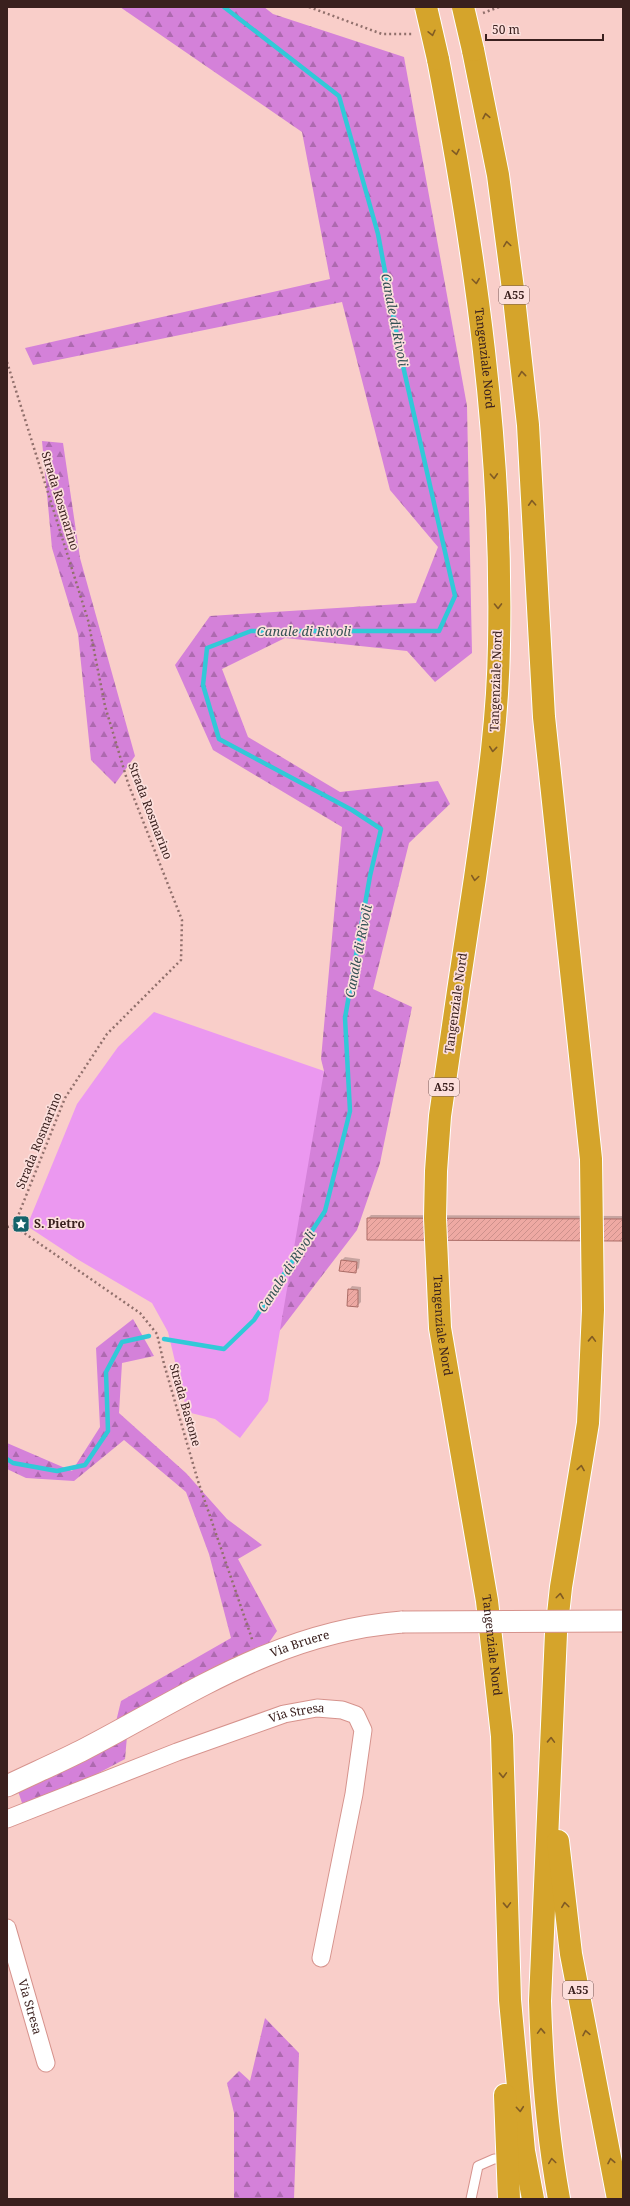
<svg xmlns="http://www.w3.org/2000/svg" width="630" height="2206" viewBox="0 0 630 2206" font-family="'Noto Serif',serif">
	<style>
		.forest { fill: url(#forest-firs) }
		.garden { fill: #eb98f0 }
		.shadow { fill: #0003 }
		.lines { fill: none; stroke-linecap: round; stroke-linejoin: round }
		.stream { stroke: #31c9d8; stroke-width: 4.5 }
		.building { fill: url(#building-hatch); stroke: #ab6c66 }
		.service-casing { stroke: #d6938d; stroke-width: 11 }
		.minor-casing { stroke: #d6938d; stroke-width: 19 }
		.tertiary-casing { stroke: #d6938d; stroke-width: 23 }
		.motorway-casing { stroke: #fff; stroke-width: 24 }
		.path { stroke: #91706c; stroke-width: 2.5; stroke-dasharray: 2 3; stroke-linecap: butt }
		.service { stroke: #fff; stroke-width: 9 }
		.minor { stroke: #fff; stroke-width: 17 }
		.tertiary { stroke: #fff; stroke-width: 21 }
		.motorway { stroke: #d5a42b; stroke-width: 22 }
		.tertiary-bridge-casing { stroke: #d6938d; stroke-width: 23; stroke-linecap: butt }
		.motorway-bridge-casing { stroke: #fff; stroke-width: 24; stroke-linecap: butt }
		.tertiary-bridge { stroke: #fff; stroke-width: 21 }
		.motorway-bridge { stroke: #d5a42b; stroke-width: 22 }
		.oneway { stroke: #805b24 }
		.labels { text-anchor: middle; stroke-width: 3.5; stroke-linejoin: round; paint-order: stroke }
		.shield { fill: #fcdfdc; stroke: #745957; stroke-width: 1 }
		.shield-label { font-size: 11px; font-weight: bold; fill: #3a201e }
		.street-label { font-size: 12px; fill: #3a201e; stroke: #fcdfdc }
		.poi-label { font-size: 12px; font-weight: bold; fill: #3a201e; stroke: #fcdfdc; text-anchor: start }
		.water-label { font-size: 13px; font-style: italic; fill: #335155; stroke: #fcdfdc }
	</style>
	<defs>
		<pattern id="forest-firs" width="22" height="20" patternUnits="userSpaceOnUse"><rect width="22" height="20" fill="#d481d9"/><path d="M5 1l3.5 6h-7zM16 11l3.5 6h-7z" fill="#ad69af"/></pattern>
		<pattern id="building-hatch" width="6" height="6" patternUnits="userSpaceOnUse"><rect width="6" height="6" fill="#eea9a3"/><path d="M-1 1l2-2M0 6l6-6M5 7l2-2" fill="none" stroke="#cd918c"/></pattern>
	</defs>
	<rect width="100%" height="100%" fill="#f9cec9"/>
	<g class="forest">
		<polygon points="120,7 264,7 273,14 404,57 467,406 472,653 435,682 407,651 285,638 222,669 248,737 340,792 438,781 450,804 409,843 373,989 412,1007 380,1163 357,1230 282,1328 253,1358 324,1071 321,1059 342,827 213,750 175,665 210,616 416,603 438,547 390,490 342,302 33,365 25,348 330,279 302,132"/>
		<polygon points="42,441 63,443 80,558 135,756 115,784 91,760 78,634 52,548"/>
		<polygon points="133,1319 154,1356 122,1363 119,1413 186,1473 227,1519 262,1545 238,1559 277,1631 259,1657 128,1725 125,1759 25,1812 15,1782 113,1734 121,1701 231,1638 209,1554 186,1492 124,1440 74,1481 26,1478 7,1469 7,1443 72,1471 100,1427 96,1348"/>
		<polygon points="265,2018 299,2053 294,2199 234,2199 234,2113 227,2083 239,2071 250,2081"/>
	</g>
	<polygon class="garden" points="154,1012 324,1071 268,1401 240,1438 215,1419 187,1412 168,1332 152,1303 77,1259 27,1226 77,1104 118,1047"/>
	<g class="shadow">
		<polygon points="371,1215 623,1216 623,1240 368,1218"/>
		<polygon points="345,1257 360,1259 359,1268 355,1272 342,1260"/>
		<polygon points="352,1286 361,1287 361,1302 357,1306 349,1290"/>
	</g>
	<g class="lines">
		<g class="stream">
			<polyline points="164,1339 224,1349 254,1320 325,1211 350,1111 345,1018 370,876 381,829 352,810 219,739 203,685 207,648 251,631 439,631 455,596 401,357 378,234 339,96 224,7"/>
			<polyline points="7,1459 13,1463 57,1471 85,1465 108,1431 106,1372 122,1342 149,1336"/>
		</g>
	</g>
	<g class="building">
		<polygon points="367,1218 623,1219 623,1241 367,1240"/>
		<polygon points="341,1260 357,1262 356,1273 339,1271"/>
		<polygon points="348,1289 358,1290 358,1307 347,1306"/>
	</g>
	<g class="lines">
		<g class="service-casing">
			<polyline id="service" points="471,2199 478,2166 494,2159 507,2159"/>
		</g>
		<g class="minor-casing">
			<g id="minor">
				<path id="s1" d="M7 1819 177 1752 284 1714 317 1708 342 1710 356 1715 363 1730 354 1794 321 1958"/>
				<path id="s2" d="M7 1928 46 2063"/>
			</g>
		</g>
		<g class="tertiary-casing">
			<g id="tertiary">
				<path id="s3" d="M7 1786C32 1774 57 1763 81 1751 189 1695 277 1632 402 1622"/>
			</g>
		</g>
		<g class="motorway-casing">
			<g id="motorway">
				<path d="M473 50 498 175 513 289 528 425 544 717 591 1159 593 1310 588 1423 561 1587 556 1633 540 2001C542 2068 547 2133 559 2199"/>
				<path id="s4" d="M438 59C475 252 503 447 499 644 498 723 486 800 475 878 463 957 451 1037 440 1116L436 1171 435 1218 440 1328 487 1601 502 1736 510 2000 524 2151 533 2199"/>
				<polyline points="558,1841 571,1954 618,2199"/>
				<polyline points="505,2095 509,2199"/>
			</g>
		</g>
		<g class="path">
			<polyline points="309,7 382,34 414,34"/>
			<polyline points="483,13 499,7"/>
			<polyline points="7,362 88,620 105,706 128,783 182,920 181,960 107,1034 65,1098 14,1226"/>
			<polyline points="7,1227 14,1226 140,1313 157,1334 164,1364 198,1481 253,1642"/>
		</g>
		<use href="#service" class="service"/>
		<use href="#minor" class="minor"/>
		<use href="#tertiary" class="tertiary"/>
		<use href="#motorway" class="motorway"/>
		<g class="tertiary-bridge-casing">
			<polyline id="tertiary-bridge" points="402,1622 623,1621"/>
		</g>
		<g class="motorway-bridge-casing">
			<g id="motorway-bridge">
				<polyline points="426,7 438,59"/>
				<polyline points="463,7 473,50"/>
			</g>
		</g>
		<use href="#tertiary-bridge" class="tertiary-bridge"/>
		<use href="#motorway-bridge" class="motorway-bridge"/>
	</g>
	<defs><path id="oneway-chevron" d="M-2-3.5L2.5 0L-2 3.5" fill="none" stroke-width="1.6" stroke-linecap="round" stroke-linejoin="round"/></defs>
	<g class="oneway">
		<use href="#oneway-chevron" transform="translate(432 33) rotate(77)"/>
		<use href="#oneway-chevron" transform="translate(486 116) rotate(-101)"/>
		<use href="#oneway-chevron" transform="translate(456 152) rotate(79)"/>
		<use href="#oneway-chevron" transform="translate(507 244) rotate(-98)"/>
		<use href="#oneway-chevron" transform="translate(476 281) rotate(83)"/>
		<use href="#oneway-chevron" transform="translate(522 374) rotate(-96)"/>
		<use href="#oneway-chevron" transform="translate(494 476) rotate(87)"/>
		<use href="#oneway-chevron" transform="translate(532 503) rotate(-93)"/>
		<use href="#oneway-chevron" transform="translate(498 606) rotate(89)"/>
		<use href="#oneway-chevron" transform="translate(493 749) rotate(96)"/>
		<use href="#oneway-chevron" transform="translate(475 878) rotate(98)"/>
		<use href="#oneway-chevron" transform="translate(592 1339) rotate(-88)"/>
		<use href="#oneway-chevron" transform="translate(581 1468) rotate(-81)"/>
		<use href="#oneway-chevron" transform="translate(560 1596) rotate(-83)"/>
		<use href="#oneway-chevron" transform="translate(551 1740) rotate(-88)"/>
		<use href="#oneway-chevron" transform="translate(503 1775) rotate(88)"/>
		<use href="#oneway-chevron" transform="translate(507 1905) rotate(88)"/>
		<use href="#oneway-chevron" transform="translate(565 1905) rotate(-97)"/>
		<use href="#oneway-chevron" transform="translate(541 2031) rotate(-92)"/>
		<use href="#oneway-chevron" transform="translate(586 2033) rotate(-101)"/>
		<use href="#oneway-chevron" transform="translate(520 2109) rotate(85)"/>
		<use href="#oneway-chevron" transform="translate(552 2161) rotate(-98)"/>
		<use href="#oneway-chevron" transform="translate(611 2161) rotate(-101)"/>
	</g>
	<defs>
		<g id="sight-square" transform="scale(0.9)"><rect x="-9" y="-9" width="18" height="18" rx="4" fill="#14626a" stroke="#fcdfdc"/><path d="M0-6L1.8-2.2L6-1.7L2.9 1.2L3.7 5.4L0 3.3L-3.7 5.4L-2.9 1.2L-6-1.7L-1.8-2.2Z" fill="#fff"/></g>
	</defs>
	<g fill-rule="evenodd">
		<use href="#sight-square" x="21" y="1224"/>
	</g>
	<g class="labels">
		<g class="shield">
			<rect x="499" y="286" width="30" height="18" rx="3"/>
			<rect x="429" y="1078" width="30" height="18" rx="3"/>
			<rect x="563" y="1981" width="30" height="18" rx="3"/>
		</g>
		<g class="shield-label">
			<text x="514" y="299">A55</text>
			<text x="444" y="1091">A55</text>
			<text x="578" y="1994">A55</text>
		</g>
		<g class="street-label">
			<text dy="4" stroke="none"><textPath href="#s4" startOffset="303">Tangenziale Nord</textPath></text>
			<text transform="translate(60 501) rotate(73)" y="4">Strada Rosmarino</text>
			<text transform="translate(496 681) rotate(-88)" y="4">Tangenziale Nord</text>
			<text transform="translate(150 811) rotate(69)" y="4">Strada Rosmarino</text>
			<text transform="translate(456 1003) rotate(-82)" y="4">Tangenziale Nord</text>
			<text transform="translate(39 1141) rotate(-68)" y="4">Strada Rosmarino</text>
			<text dy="4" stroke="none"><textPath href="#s4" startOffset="1275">Tangenziale Nord</textPath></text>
			<text transform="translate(185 1405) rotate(74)" y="4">Strada Bastone</text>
			<text dy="4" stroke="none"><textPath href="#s3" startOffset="326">Via Bruere</textPath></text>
			<text dy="4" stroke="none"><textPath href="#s4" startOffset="1599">Tangenziale Nord</textPath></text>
			<text dy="4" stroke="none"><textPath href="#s1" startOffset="309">Via Stresa</textPath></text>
			<text dy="4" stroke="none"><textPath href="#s2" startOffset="82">Via Stresa</textPath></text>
		</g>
		<g class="poi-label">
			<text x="34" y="1228">S. Pietro</text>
		</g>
		<g class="water-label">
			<text transform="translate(395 320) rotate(79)" y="5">Canale di Rivoli</text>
			<text x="304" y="636">Canale di Rivoli</text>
			<text transform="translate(358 951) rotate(-79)" y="5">Canale di Rivoli</text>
			<text transform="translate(286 1271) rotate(-57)" y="5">Canale di Rivoli</text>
		</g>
	</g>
	<rect width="630" height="2206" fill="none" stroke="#3a201e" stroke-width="16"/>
	<path d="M486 34v6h117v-6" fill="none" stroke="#3a201e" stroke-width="2"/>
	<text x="492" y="34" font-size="12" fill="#3a201e" stroke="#fcdfdc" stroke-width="3" paint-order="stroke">50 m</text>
</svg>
